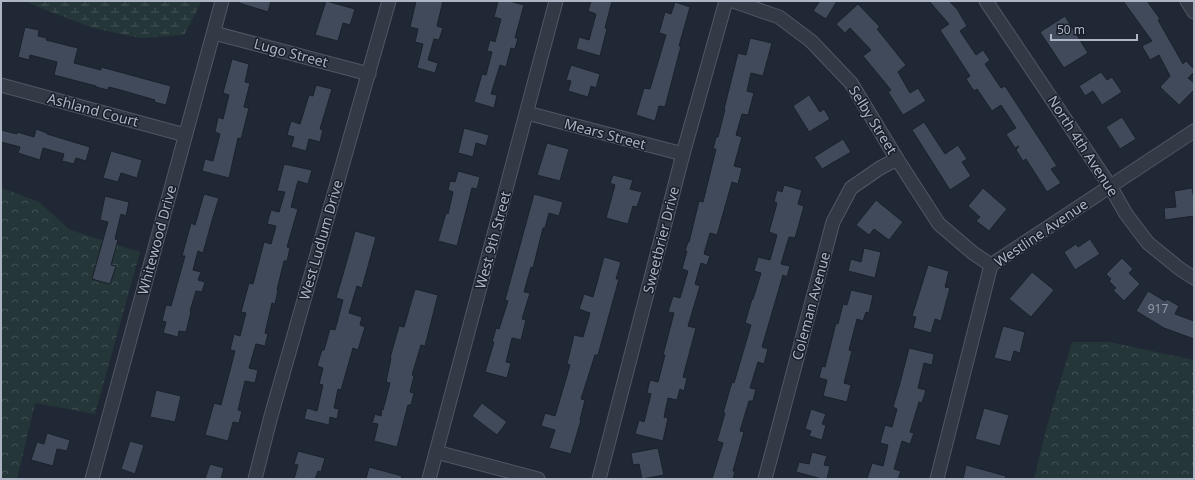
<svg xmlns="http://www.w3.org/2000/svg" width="1195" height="480" viewBox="0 0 1195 480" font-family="'Noto Sans',sans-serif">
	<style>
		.forest { fill: url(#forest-crowns) }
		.wetland { fill: url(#wetland-marsh) }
		.building { fill: #414a5a; stroke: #1b212c }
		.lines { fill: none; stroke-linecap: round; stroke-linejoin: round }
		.street-casing { stroke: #515764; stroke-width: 15 }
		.street { stroke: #333a46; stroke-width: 13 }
		.labels { text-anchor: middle; stroke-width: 3; stroke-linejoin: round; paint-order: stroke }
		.number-label { font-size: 12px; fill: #929aa9 }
		.street-label { font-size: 14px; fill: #adb4c3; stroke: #191f2a }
	</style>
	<defs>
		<pattern id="forest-crowns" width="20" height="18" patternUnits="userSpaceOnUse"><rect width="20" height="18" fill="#253638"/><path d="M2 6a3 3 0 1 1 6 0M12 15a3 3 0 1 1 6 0" fill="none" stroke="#425153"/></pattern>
		<pattern id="wetland-marsh" width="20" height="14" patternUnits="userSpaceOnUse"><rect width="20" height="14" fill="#253638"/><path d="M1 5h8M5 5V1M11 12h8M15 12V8" fill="none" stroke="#425153"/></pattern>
	</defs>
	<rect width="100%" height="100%" fill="#202835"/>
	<g class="forest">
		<polygon points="1,188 39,202 70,230 140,252 95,414 35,403 17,479 1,479"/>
		<polygon points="1072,342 1109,342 1194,360 1194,479 1034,479 1047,426"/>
	</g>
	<polygon class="wetland" points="28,1 201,1 200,5 184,35 140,38 93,28 33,5"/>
	<g class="building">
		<polygon points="240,1 271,1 268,12 239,3"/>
		<polygon points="326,1 355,9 350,25 343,23 338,41 315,35"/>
		<polygon points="416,1 443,1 437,26 443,28 439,40 434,39 428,60 438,63 435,73 417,68 423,44 415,42 418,29 410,27"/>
		<polygon points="498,1 509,1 524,5 515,38 518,38 515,49 511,48 506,67 500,65 491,94 497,95 494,108 474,102 482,74 486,75 492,52 487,51 490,40 495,42 501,19 494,17"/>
		<polygon points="591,1 612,1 605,28 607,29 600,56 576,49 579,37 589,40 596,14 588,11"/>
		<polygon points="820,1 837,1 826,19 813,11"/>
		<polygon points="929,1 949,1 957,9 967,26 960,31 976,55 983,50 990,60 985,64 1001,88 1005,86 1057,166 1051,169 1061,183 1047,192 1026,159 1023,161 1016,150 1019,146 1015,148 1006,134 1016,128 1001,105 992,111 977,89 974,91 966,79 970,76 940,30 949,24"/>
		<polygon points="1123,1 1147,1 1160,19 1158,20 1183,64 1186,61 1194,69 1194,72 1188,78 1194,83 1194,90 1179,105 1160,87 1170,76 1159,55 1150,60 1142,46 1152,41"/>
		<polygon points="675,2 690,7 679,46 681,46 665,107 659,106 655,121 636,115 644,88 650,89 666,35 659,33 665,12 671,14"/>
		<polygon points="858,4 880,27 877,29 906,65 898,72 910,93 918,88 926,101 903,115 888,92 891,90 863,56 871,50 850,28 845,33 836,24"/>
		<polygon points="1065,16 1088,53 1064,68 1040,32"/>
		<polygon points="25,27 39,30 38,36 47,38 46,40 78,48 74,63 101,70 101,67 171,86 166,105 154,102 155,100 124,91 109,87 108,90 96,87 96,86 54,75 57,62 30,55 29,60 18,57"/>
		<polygon points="750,38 772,43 763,76 751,73 747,91 754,93 748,115 742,114 736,135 742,137 734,166 742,168 738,184 732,182 717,235 710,233 704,254 710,256 707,265 701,263 695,284 700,286 688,326 696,328 683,377 687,378 684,391 680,389 677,400 668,398 664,417 668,418 663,441 635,434 639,420 644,422 651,394 647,393 650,380 658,382 665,355 663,355 674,313 668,312 673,296 680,298 688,271 682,269 687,251 685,251 688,242 689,242 699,201 703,202 716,149 713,149 716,137 718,137 725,109 724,109 738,53 746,55"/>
		<polygon points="232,59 249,64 245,82 250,83 244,107 249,108 241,139 238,138 229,178 202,171 205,159 213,161 220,134 215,132 218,117 223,119 229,95 223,93"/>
		<polygon points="571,65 600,74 596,88 591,86 588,97 568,91 571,81 566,80"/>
		<polygon points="1101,72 1107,80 1112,77 1122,92 1102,105 1093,91 1085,96 1079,86"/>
		<polygon points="316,85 332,89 320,129 323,130 320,142 309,139 306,151 291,147 294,137 287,135 291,121 300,124 309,95 313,96"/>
		<polygon points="809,95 820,112 824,109 830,119 809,132 793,106"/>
		<polygon points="1122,117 1136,139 1120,149 1106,127"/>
		<polygon points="924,122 945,154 958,145 967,159 962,162 971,176 950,190 912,130"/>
		<polygon points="464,128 489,135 486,146 476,143 473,157 458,153"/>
		<polygon points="36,129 47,133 47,134 90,147 86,161 76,158 74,164 62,161 64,154 43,148 40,160 18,153 20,147 1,142 1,130 17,134 17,132 34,137"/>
		<polygon points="843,139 851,152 822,169 814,157"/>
		<polygon points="547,143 569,149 560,181 537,175"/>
		<polygon points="111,151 142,160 137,178 121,173 118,182 103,178"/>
		<polygon points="284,164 312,170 308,184 298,181 291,207 298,209 287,247 290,248 287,261 284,261 277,290 278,290 275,304 272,303 265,333 268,334 265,346 256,344 249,368 258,370 255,383 245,381 238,410 242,411 239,423 233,422 228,441 205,435 214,403 221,405 235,351 230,350 234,334 240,336 246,313 241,312 249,283 253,284 264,242 271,244 276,226 267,224 271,210 279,212 285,192 277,191"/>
		<polygon points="458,171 480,177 477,189 472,188 457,246 438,241 446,213 448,214 453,192 448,190 450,181 455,182"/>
		<polygon points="613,175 633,180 630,189 642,192 637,207 633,206 628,224 606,218 615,185 610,183"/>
		<polygon points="784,185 802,190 798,204 804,206 795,238 789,237 781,264 790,266 787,277 783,275 762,347 768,349 764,364 758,362 750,388 756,389 753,401 749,401 740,431 744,432 733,471 735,471 733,479 712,479 723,443 717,441 725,413 723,413 732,382 734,383 751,325 745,323 752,299 753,299 761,273 754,271 758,257 770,260 777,235 769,232 777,203 774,202 777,190 782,192"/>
		<polygon points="983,188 1007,209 989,231 976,221 980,217 968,206"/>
		<polygon points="1192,188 1194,199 1194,216 1165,220 1164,208 1176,207 1174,191"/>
		<polygon points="204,194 219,198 213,217 203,253 198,251 193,270 201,272 198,280 205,282 202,292 196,291 190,311 191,312 186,332 179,331 178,337 163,333 166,322 162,321 166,305 171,306 185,256 182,256 191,223 195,225"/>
		<polygon points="534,194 563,202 559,216 549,213 545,228 543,228 533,268 531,267 524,292 530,293 522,319 526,320 521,340 512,338 506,362 511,363 507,378 485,372 494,342 492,342 496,328 499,329 508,301 505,300"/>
		<polygon points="105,196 129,202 126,216 121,214 115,239 118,240 111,265 116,266 110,284 92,279 108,222 100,220"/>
		<polygon points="876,200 903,222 889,240 874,229 869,235 856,225"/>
		<polygon points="355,231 376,237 362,288 357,286 349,313 362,317 360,325 365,327 358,350 353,348 341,390 338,389 334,408 339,409 337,419 330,417 329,425 304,419 307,408 317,411 323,385 319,384 323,368 317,366 322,350 324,350 330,329 335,330 343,300 336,298 348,257"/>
		<polygon points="1090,239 1100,254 1075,270 1064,252 1076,244 1078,247"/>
		<polygon points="864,248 881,252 875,278 848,271 851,259 861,262"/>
		<polygon points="604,257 621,262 616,279 619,279 598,355 595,355 581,399 585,400 580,420 581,420 571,454 549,448 555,430 541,426 545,413 555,416 570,365 567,364 574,335 583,337 590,313 579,309 584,294 593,297"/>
		<polygon points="1122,258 1133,269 1129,273 1140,284 1124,301 1113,290 1116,288 1109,281 1111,279 1106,274"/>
		<polygon points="928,265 949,271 945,287 950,288 941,321 935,319 931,333 913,328 916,317 912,316"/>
		<polygon points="1032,272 1054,290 1031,317 1009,299"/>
		<polygon points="415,289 438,295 425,346 421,345 412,375 414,376 410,392 414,393 411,405 408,405 397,447 374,441 378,424 372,423 375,414 381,416 382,409 383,410 390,383 386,382 391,358 390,358 399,326 404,327"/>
		<polygon points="851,290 873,295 869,313 866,312 863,321 857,319 849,350 852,351 844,383 851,385 847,402 823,396 827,380 819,378 822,366 825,367 836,323 838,324 843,304 847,305"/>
		<polygon points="1148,291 1165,301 1167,299 1179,306 1175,314 1194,321 1194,339 1164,328 1136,311"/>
		<polygon points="1003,326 1025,332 1020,353 1014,351 1011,362 994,358"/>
		<polygon points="909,348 934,354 932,365 924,363 918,388 926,390 922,403 919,402 910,432 914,433 910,444 902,441 894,469 901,471 898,479 867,479 872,463 883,466 888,445 880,443 885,425 892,427 897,409 893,407 900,383"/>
		<polygon points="156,390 181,396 175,422 150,417"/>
		<polygon points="482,403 507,422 497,435 472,416"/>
		<polygon points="984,408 1009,415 1000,446 975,439"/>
		<polygon points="811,409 826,414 822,424 826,425 822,440 809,436 811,431 805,429"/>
		<polygon points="47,433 70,440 67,451 57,449 53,466 31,460 37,442 44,444"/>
		<polygon points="130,441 144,445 135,474 121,469"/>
		<polygon points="658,448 664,475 642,479 639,464 633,465 631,453"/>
		<polygon points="298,451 325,458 321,472 318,471 315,479 294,479 298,465 294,464"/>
		<polygon points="812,452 827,456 824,465 830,466 827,479 822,479 796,472 799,462 809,464"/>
		<polygon points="210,464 224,468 221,479 205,479"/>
		<polygon points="966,465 1006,476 1005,479 963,479"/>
		<polygon points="369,467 402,476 401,479 366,479"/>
	</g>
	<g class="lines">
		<g class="street-casing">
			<g id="street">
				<polyline points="733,1 779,17 811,41 851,83 897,159 939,224 973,253 991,265"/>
				<polyline points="986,1 1110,186 1126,214 1148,243 1180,269 1194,278"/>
				<polyline points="1187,1 1194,12"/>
				<polyline points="214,33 369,74"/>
				<polyline points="1,85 185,135"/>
				<polyline points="527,113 683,154"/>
				<polyline points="436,452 538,479"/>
				<polyline points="92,479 222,1"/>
				<polyline points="255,479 271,416 389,1"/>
				<polyline points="429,479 556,1"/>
				<polyline points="599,479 683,154 726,1"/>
				<polyline points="765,479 833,222 851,188 880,168 897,159"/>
				<polyline points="937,479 991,265 1194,131"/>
			</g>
		</g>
		<use href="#street" class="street"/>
	</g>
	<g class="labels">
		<g class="number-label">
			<text x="1158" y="313">917</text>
		</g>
		<g class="street-label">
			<text transform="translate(291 53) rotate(15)" y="5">Lugo Street</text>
			<text transform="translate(93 110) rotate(15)" y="5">Ashland Court</text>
			<text transform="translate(873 120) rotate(58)" y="5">Selby Street</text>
			<text transform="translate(605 134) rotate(15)" y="5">Mears Street</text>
			<text transform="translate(1083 146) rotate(57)" y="5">North 4th Avenue</text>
			<text transform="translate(1041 233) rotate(-34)" y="5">Westline Avenue</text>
			<text transform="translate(157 240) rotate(-75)" y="5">Whitewood Drive</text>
			<text transform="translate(321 240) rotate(-74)" y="5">West Ludlum Drive</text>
			<text transform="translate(493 240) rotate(-75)" y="5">West 9th Street</text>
			<text transform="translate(661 240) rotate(-76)" y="5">Sweetbrier Drive</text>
			<text transform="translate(811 306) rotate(-75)" y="5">Coleman Avenue</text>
		</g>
	</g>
	<rect width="1195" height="480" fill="none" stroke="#adb4c3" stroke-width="4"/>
	<path d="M1051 34v6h86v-6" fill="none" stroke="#adb4c3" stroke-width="2"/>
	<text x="1057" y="34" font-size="12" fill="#adb4c3" stroke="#191f2a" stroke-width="3" paint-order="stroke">50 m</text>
</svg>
